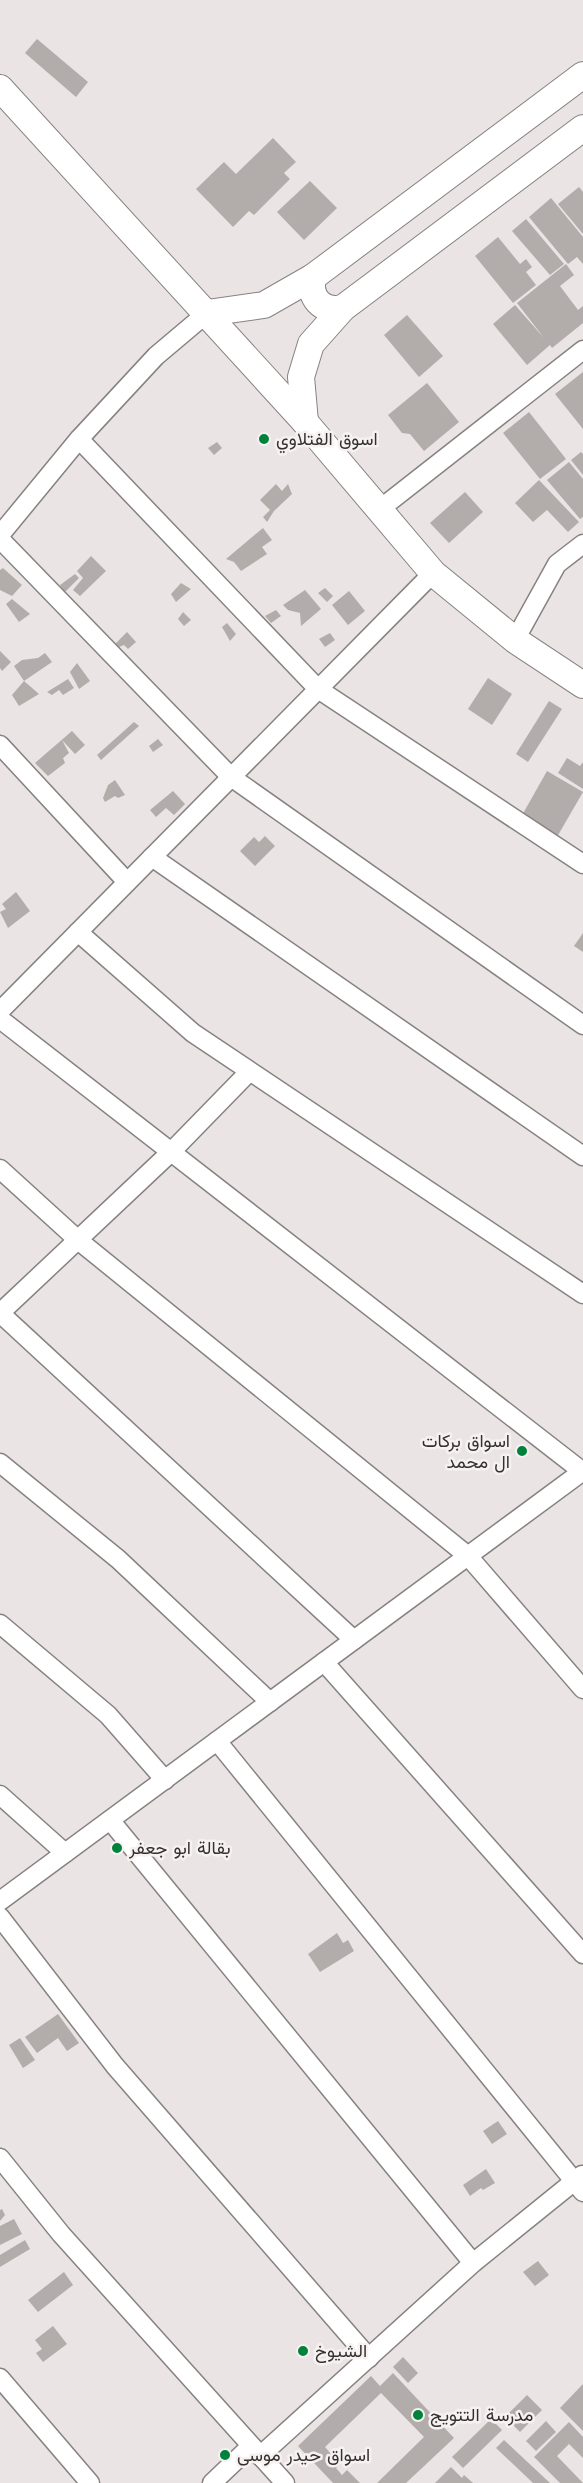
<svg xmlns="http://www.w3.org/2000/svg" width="583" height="2483" viewBox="0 0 583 2483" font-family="'Work Sans',Vazirmatn,sans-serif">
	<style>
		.building { fill: #b2adab }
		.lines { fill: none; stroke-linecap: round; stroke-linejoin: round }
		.street-casing { stroke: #878281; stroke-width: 21 }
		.secondary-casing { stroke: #878281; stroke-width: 28 }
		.street { stroke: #fff; stroke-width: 18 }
		.secondary { stroke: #fff; stroke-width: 26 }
		.poi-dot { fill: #00823c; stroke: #f7f2f1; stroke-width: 2 }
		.labels { text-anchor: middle; stroke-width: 5; stroke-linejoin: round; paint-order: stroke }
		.poi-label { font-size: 18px; fill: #343231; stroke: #f7f2f1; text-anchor: start }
	</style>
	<rect width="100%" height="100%" fill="#eae5e4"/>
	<g class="building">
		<polygon points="37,39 88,82 76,97 25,53"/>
		<polygon points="273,138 296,162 284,173 290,179 254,215 249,211 233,227 196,189 224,162 236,174"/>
		<polygon points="310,181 337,208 304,240 277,212"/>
		<polygon points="579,187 583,192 583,234 558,204"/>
		<polygon points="551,198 583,237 583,264 577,257 568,264 529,217"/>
		<polygon points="526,219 564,264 550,275 512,231"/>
		<polygon points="498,237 520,264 526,259 532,267 526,272 536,285 513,303 475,256"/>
		<polygon points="566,264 574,275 560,286 578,310 583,306 583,323 552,348 550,345 527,365 493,324 515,305 544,338 517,303"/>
		<polygon points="407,315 443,356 419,377 384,335"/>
		<polygon points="583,372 583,429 555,394"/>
		<polygon points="427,383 459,422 424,451 410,434 402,433 388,415"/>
		<polygon points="529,412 566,459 540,479 503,433"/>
		<polygon points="217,442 222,448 214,455 208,448"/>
		<polygon points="581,452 583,454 583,475 571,460"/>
		<polygon points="569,462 583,479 583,517 580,519 547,480"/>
		<polygon points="539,480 579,522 568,532 547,510 533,522 515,503"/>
		<polygon points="276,484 282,491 288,484 292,494 274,511 267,522 263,517 270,510 260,500"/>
		<polygon points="465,492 483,512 449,543 430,523"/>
		<polygon points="263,528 272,540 262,547 267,554 241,571 234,562 226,559"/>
		<polygon points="91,556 106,571 80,596 73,590 83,578 77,571"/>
		<polygon points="3,568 22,585 12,596 0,590 0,570"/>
		<polygon points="75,574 79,578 65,592 60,585"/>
		<polygon points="181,583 191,589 176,602 171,594"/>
		<polygon points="325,588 333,596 327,602 318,593"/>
		<polygon points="305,590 321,609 301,626 300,613 288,610 283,605"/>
		<polygon points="349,591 365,611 348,625 332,605"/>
		<polygon points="12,599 30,614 19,622 6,604"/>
		<polygon points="276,610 281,616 271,623 265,616"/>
		<polygon points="183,612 191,620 184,626 178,619"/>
		<polygon points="227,623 236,634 230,641 222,627"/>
		<polygon points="127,632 136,642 128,649 124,645 117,648 114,645"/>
		<polygon points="330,633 335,640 325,647 319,639"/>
		<polygon points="0,651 11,662 2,671 0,668"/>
		<polygon points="45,653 52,662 24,681 14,666 22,660 38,658"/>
		<polygon points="77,663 90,681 79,689 70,672"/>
		<polygon points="488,678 512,694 492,725 468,709"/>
		<polygon points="68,679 74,688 63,695 59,690 52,695 47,692"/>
		<polygon points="24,681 39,694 19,706 12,695"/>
		<polygon points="549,701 562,709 528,762 516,754"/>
		<polygon points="134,722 139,726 101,760 97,755"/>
		<polygon points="72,731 85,745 75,754 62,740 69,753 63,758 65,763 48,776 35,763"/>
		<polygon points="158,739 163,745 153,752 149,746"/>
		<polygon points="567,758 580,766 583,762 583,789 558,773"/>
		<polygon points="547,771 583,792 557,837 521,817"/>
		<polygon points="115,780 125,795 118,798 115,796 105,802 103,798 108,785"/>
		<polygon points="173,791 185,804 174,815 166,808 156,817 150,810"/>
		<polygon points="265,836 275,846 255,866 240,851 254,837 259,842"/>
		<polygon points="16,892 30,911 8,928 0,912 6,909 2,904"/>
		<polygon points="583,933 583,952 574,946"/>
		<polygon points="337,1933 343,1943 348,1940 354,1951 320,1972 308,1954"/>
		<polygon points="58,2014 79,2043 67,2051 58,2038 37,2053 25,2037"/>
		<polygon points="20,2038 35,2060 23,2068 9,2045"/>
		<polygon points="498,2121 507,2134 492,2144 483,2131"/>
		<polygon points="486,2169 495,2183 483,2190 481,2188 470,2196 463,2185"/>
		<polygon points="2,2209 5,2215 0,2221 0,2210"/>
		<polygon points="14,2219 22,2234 0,2245 0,2226"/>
		<polygon points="25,2240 30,2249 0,2267 0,2255"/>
		<polygon points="538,2261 549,2275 535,2286 523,2272"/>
		<polygon points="64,2272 73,2285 38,2312 28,2300"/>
		<polygon points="53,2326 67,2344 43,2362 36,2353 42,2349 35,2340"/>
		<polygon points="403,2357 418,2373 408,2383 393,2367"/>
		<polygon points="393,2373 454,2438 406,2483 377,2483 424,2437 381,2393 325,2447 340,2464 336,2468 342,2475 347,2470 360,2483 333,2483 298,2446 371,2376 380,2386"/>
		<polygon points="583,2384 583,2431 560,2408"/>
		<polygon points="527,2395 542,2410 520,2432 505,2417"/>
		<polygon points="491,2419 502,2430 463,2468 452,2457"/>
		<polygon points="546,2421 556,2432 536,2451 526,2441"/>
		<polygon points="569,2422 583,2437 583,2458 569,2444 557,2456 583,2483 560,2483 534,2457"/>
		<polygon points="504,2440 550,2483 533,2483 496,2448"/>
		<polygon points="451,2467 462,2478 464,2475 473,2483 435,2483"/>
	</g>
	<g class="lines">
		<g class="street-casing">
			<g id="street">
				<polyline points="79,439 318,689 583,864"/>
				<polyline points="380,509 583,350"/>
				<polyline points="0,535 79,439 156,356 207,313"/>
				<polyline points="0,539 231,777 583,1025"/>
				<polyline points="515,640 557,564 583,544"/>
				<polyline points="0,745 127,882"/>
				<polyline points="152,857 583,1156"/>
				<polyline points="78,932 193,1033 583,1294"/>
				<polyline points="0,1011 433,573"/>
				<polyline points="0,1019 583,1472"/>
				<polyline points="0,1169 78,1240 468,1556 583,1689"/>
				<polyline points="0,1313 354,1640"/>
				<polyline points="0,1313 171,1152 249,1072"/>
				<polyline points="0,1463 118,1559 270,1702"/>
				<polyline points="0,1624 108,1715 165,1780"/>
				<polyline points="324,1662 583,1954"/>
				<polyline points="217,1741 583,2192"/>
				<polyline points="0,1795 65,1853"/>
				<polyline points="110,1820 473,2263"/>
				<polyline points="0,1901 583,1471"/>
				<polyline points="0,1917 115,2066 369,2358"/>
				<polyline points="0,2158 61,2234 285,2483"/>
				<polyline points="0,2378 90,2483"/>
				<polyline points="260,2456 473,2263 582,2175"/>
				<polyline points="212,2483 251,2446"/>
			</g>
		</g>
		<g class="secondary-casing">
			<g id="secondary">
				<polyline points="0,88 305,422 433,573 515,640 583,685"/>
				<path d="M313 277C308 297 322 313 343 308"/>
				<polyline points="207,313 264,305 313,277 583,75"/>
				<polyline points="305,422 301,377 311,344 343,308 583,128"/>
			</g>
		</g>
		<use href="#street" class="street"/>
		<use href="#secondary" class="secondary"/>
	</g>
	<g class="poi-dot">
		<circle cx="264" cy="439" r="6"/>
		<circle cx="522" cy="1451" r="6"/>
		<circle cx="117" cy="1848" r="6"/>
		<circle cx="303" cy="2351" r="6"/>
		<circle cx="418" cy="2415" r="6"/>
		<circle cx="225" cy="2455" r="6"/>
	</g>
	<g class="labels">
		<g class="poi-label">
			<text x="276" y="445">اسوق الفتلاوي</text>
			<text x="510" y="1447" text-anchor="end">اسواق بركات<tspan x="510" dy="21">ال محمد</tspan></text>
			<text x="129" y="1854">بقالة ابو جعفر</text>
			<text x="315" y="2357">الشيوخ</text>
			<text x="430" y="2421">مدرسة التتويج</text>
			<text x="237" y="2461">اسواق حيدر موسى</text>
		</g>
	</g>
</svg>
